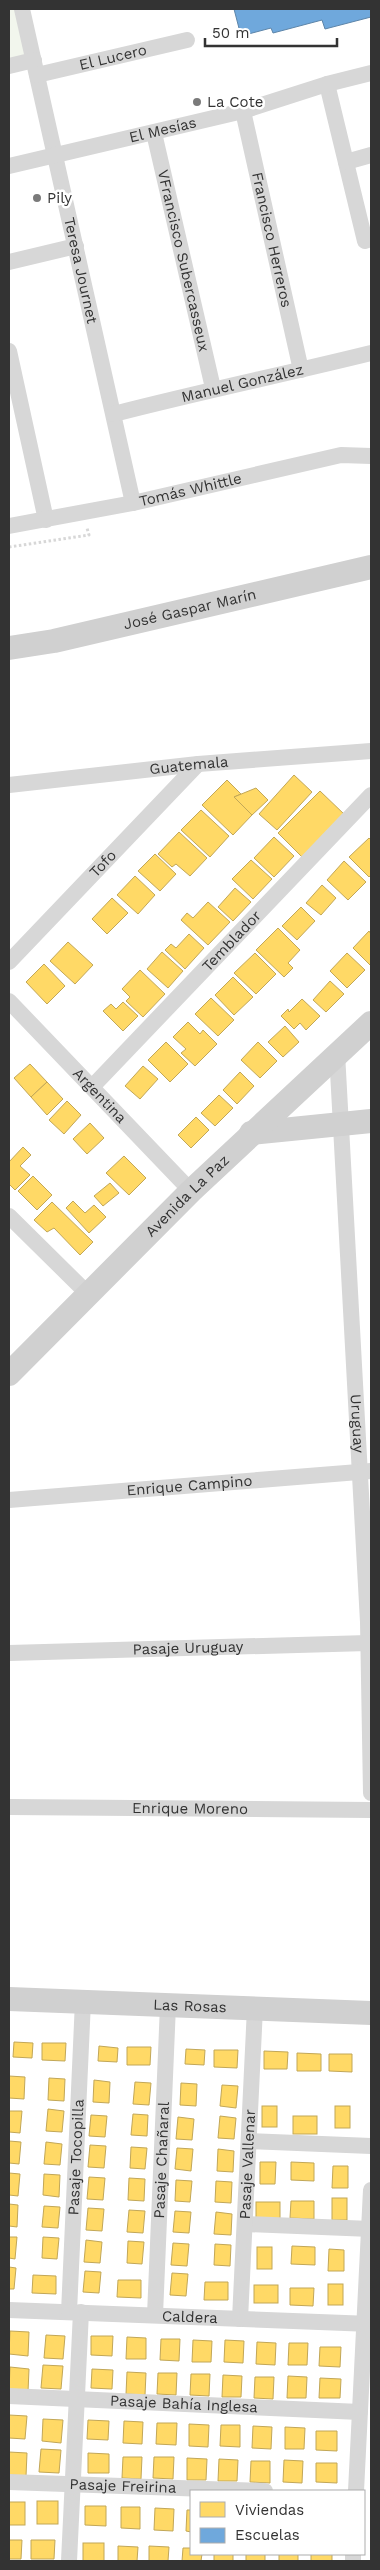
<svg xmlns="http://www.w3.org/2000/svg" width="380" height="2570" viewBox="0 0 380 2570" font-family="'Work Sans',sans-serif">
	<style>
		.green { fill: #f2f6ed }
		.homes { fill: #ffd966; stroke: #c2a757 }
		.schools { fill: #6fa8dc; stroke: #5d85a9 }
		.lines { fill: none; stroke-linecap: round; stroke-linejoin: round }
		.path { stroke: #d7d7d7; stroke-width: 3; stroke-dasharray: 2.5 2.5; stroke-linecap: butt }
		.street { stroke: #d7d7d7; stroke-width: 16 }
		.secondary { stroke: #d0d0d0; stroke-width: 24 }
		.poi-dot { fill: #7a7a7a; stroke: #fff; stroke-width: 2 }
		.labels { text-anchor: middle; stroke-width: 5; stroke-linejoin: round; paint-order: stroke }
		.street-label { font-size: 15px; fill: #333; stroke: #fff }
		.poi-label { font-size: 15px; fill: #333; stroke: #fff; text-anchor: start }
	</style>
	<rect width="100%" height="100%" fill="#fff"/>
	<polygon class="green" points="9,9 22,9 34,60 9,66"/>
	<g class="homes">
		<polygon points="294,775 312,792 277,830 259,814"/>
		<polygon points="227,780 241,794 234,797 252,815 233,835 202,805"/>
		<polygon points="256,788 268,800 252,815 234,797"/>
		<polygon points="320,791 345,815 302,857 278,833"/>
		<polygon points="201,810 229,836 210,857 181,830"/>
		<polygon points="179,832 207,858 190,876 176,864 172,867 158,854"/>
		<polygon points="274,837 294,856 274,877 254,858"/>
		<polygon points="369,838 371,840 371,875 369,877 349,857"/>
		<polygon points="155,854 176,874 160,891 138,871"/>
		<polygon points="251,860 272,879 253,899 232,879"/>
		<polygon points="344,861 366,882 348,900 327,880"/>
		<polygon points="135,876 155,895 138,914 117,895"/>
		<polygon points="322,885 336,898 321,915 306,903"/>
		<polygon points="235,888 251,902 233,921 218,907"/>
		<polygon points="112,898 128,913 107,934 92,919"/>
		<polygon points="208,902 230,922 208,945 181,920 187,913 193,918"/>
		<polygon points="301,907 315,921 297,940 282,926"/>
		<polygon points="278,928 300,950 288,963 293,968 284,977 256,950"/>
		<polygon points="369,931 371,934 371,966 353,948"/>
		<polygon points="189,934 204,948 185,969 165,950 171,944 176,948"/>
		<polygon points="68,942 93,965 75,984 50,961"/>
		<polygon points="162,952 183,971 168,988 147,969"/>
		<polygon points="255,953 276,974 256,994 234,973"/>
		<polygon points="347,953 365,970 347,988 330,971"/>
		<polygon points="44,964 65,986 47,1004 26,982"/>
		<polygon points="140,970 165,994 143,1017 126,1001 130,997 122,989"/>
		<polygon points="233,977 253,997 234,1015 215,995"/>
		<polygon points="330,981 344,994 326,1012 313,1000"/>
		<polygon points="211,998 234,1020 218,1036 195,1014"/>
		<polygon points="302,999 320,1016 306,1030 300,1023 294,1029 281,1016 288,1009 289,1012"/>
		<polygon points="123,1002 138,1016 123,1031 103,1011 111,1004 116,1009"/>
		<polygon points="188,1022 200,1034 203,1030 217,1044 195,1066 181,1053 186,1049 173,1037"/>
		<polygon points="285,1026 299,1042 283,1057 268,1042"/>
		<polygon points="166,1042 188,1064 170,1082 148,1060"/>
		<polygon points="258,1042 277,1061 260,1078 241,1060"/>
		<polygon points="30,1064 47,1082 31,1097 14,1078"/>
		<polygon points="143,1066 158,1079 140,1099 125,1086"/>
		<polygon points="240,1072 254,1086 237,1104 223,1090"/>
		<polygon points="47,1082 63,1099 47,1115 31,1097"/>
		<polygon points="219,1095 233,1108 215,1126 201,1113"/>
		<polygon points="67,1101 81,1115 64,1134 49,1120"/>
		<polygon points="196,1117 209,1130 191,1148 178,1135"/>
		<polygon points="90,1123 104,1138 87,1154 73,1139"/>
		<polygon points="23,1147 31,1155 20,1166 30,1175 15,1190 9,1184 9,1162"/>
		<polygon points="124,1156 146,1178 129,1195 106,1173"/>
		<polygon points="33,1176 52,1195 37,1210 18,1191"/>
		<polygon points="110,1183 119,1193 103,1206 94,1196"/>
		<polygon points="73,1201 85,1213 94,1205 106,1217 89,1233 66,1208"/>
		<polygon points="52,1202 93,1242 80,1255 54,1228 47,1232 34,1220"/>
		<polygon points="14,2042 33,2043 32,2058 13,2057"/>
		<polygon points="42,2043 66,2043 65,2061 42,2060"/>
		<polygon points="99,2046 118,2048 117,2062 98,2061"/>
		<polygon points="127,2047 151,2047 150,2065 127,2065"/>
		<polygon points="186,2049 205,2050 204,2065 185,2064"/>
		<polygon points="214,2050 238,2050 237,2068 214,2067"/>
		<polygon points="264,2051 288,2052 287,2069 264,2069"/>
		<polygon points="297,2053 321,2054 321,2071 297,2071"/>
		<polygon points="329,2054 352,2054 352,2072 329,2071"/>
		<polygon points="9,2076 25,2077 24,2099 9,2098"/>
		<polygon points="49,2078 65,2079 64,2101 48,2100"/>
		<polygon points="94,2080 110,2082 109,2103 93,2102"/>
		<polygon points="135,2082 151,2083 149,2105 133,2104"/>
		<polygon points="181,2083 197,2084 196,2106 180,2105"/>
		<polygon points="222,2085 238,2086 236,2108 220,2106"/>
		<rect x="262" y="2106" width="15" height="21"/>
		<rect x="335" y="2106" width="15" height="22"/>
		<polygon points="48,2109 64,2111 62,2132 46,2131"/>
		<polygon points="9,2111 22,2111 20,2133 9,2132"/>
		<polygon points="133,2114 148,2115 147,2136 131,2135"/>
		<polygon points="91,2115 107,2116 105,2137 89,2136"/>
		<polygon points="220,2116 236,2118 234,2139 218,2138"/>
		<rect x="293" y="2116" width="24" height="18"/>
		<polygon points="178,2117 194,2119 192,2140 176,2139"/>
		<polygon points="9,2141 21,2142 19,2164 9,2163"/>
		<polygon points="46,2142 62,2144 60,2165 44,2164"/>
		<polygon points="90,2145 106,2146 104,2168 88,2167"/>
		<polygon points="131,2147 147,2148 145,2169 130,2168"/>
		<polygon points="177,2148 193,2149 191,2171 175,2169"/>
		<polygon points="218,2149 234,2151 233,2172 217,2171"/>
		<polygon points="260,2162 276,2162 275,2184 260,2184"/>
		<polygon points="291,2162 314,2163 314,2181 291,2180"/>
		<polygon points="333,2166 348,2166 348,2188 332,2188"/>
		<polygon points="9,2173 20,2174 18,2196 9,2195"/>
		<polygon points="44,2174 60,2175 59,2197 43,2195"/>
		<polygon points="89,2177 105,2178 103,2200 87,2199"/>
		<polygon points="129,2178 145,2179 144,2201 128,2200"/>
		<polygon points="176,2180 192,2181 190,2202 175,2201"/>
		<polygon points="216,2181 232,2182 231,2203 215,2202"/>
		<rect x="332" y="2198" width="15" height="22"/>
		<polygon points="291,2201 314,2201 314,2219 290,2218"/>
		<rect x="256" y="2202" width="24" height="18"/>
		<polygon points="9,2204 18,2205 17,2227 9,2226"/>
		<polygon points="44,2206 60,2207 58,2228 42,2227"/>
		<polygon points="88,2208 104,2209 102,2231 86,2230"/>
		<polygon points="129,2210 145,2211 143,2233 127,2232"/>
		<polygon points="175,2211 191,2212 189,2233 173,2232"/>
		<polygon points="216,2212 232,2214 231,2235 214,2234"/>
		<polygon points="9,2237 17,2237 15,2259 9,2258"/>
		<polygon points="43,2237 59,2238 57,2259 42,2258"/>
		<polygon points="86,2240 102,2242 100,2263 84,2262"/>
		<polygon points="128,2241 144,2242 142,2264 127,2263"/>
		<polygon points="173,2243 189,2244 187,2266 171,2265"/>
		<polygon points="215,2244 231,2245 230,2266 214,2265"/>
		<polygon points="292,2246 315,2247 315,2265 291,2264"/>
		<rect x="257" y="2247" width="15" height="22"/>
		<polygon points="329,2249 344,2250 344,2271 328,2271"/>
		<polygon points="9,2267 16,2268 14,2289 9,2289"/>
		<polygon points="85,2271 101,2272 99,2293 83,2292"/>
		<polygon points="172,2273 188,2274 186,2296 170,2295"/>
		<polygon points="33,2275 56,2276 56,2294 32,2293"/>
		<polygon points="118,2280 141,2280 141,2298 117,2297"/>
		<polygon points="205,2282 228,2282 228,2300 204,2300"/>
		<rect x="328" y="2284" width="15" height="21"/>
		<rect x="254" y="2285" width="24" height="18"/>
		<polygon points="290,2288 314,2288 313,2306 290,2305"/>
		<polygon points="10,2331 29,2332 28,2356 9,2354"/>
		<polygon points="46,2335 65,2336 63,2359 44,2358"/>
		<polygon points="91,2336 113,2336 112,2356 91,2355"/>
		<polygon points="127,2337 146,2338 146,2359 126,2359"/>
		<polygon points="161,2339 180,2339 179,2361 160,2360"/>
		<polygon points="193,2340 212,2341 211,2362 192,2362"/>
		<polygon points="225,2340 244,2341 243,2363 224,2362"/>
		<polygon points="257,2342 276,2343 275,2365 256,2364"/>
		<polygon points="289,2343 308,2343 307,2365 288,2365"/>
		<polygon points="320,2347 341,2347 340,2367 319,2366"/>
		<polygon points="43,2365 63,2366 61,2389 41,2388"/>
		<polygon points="10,2367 29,2369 28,2392 9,2390"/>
		<polygon points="92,2369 113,2370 112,2389 91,2388"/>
		<polygon points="127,2372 146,2373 145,2395 126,2394"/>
		<polygon points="158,2373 177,2373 176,2395 157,2394"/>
		<polygon points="191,2374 210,2374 209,2396 190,2395"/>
		<polygon points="223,2375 242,2376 241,2397 222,2397"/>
		<polygon points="288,2376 307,2377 306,2398 287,2398"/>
		<polygon points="255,2377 274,2377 273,2399 254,2398"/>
		<polygon points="320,2378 341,2379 340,2398 319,2398"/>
		<polygon points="9,2415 27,2416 25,2439 9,2438"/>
		<polygon points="43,2419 63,2420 61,2443 42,2441"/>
		<polygon points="88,2420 109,2421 108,2440 87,2439"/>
		<polygon points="124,2421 143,2422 142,2444 123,2443"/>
		<polygon points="157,2423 177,2423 176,2445 156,2444"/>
		<polygon points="189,2424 209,2425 208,2447 189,2446"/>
		<polygon points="221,2425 240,2425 240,2447 220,2446"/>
		<polygon points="253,2426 272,2427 271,2449 252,2448"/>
		<polygon points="285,2427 305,2428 304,2449 285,2449"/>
		<polygon points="316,2431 337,2431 337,2451 316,2450"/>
		<polygon points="41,2449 61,2450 59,2473 39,2472"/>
		<polygon points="9,2452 27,2453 26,2476 9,2475"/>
		<polygon points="88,2453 109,2454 109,2473 88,2473"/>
		<polygon points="123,2457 142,2457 141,2479 122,2478"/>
		<polygon points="154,2457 174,2457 173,2479 153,2478"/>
		<polygon points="187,2458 207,2459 206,2480 187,2480"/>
		<polygon points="219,2459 238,2460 237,2481 218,2481"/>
		<polygon points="284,2460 303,2461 302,2483 283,2482"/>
		<polygon points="251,2461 270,2461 270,2483 250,2482"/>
		<polygon points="316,2463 337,2463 337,2483 316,2482"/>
		<rect x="37" y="2501" width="21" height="23"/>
		<rect x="9" y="2502" width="16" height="23"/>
		<polygon points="85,2506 106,2506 106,2526 85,2525"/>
		<polygon points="121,2507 140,2507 140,2529 121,2528"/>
		<polygon points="155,2508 174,2509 173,2531 154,2530"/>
		<polygon points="187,2510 191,2510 191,2532 186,2531"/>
		<polygon points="9,2540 22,2540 21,2559 9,2559"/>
		<polygon points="31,2540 55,2540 54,2559 31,2559"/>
		<rect x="83" y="2543" width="21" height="18"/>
		<polygon points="118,2546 138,2547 137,2561 118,2561"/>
		<polygon points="149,2546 169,2547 168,2561 149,2561"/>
		<polygon points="183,2548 191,2548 191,2554 202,2554 201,2561 182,2561"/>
		<rect x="214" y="2554" width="19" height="7"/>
		<rect x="246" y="2554" width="19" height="7"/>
		<rect x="279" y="2554" width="19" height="7"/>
		<rect x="311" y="2554" width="21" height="7"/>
	</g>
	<polygon class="schools" points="234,9 371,9 371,17 325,29 322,20 273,33 271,28 241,36"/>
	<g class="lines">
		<polyline class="path" points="9,547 89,535 87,528"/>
		<g class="street">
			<path id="s1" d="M22 9 133 503"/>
			<polyline points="9,66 34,60"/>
			<path id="s2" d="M37 75 187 40"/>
			<polyline points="327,84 365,241 371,239"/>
			<path id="s3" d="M243 111 301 370"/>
			<path id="s4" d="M154 133 213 388"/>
			<polyline points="346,162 371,155"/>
			<path id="s5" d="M9 166 243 111 327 84 371 73"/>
			<polyline points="9,262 76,246"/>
			<polyline points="9,351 46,520"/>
			<path id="s6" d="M114 414C199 392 286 374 371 353"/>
			<path id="s7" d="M9 526 133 503 341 455 371 456"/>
			<path id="s8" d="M9 785 198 764 371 751"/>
			<path id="s9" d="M9 962 198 764"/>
			<path id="s10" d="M9 1001 191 1191"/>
			<path id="s11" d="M337 1053 368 1622 371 1793"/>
			<path id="s12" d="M92 1087 371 795"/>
			<polyline points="9,1216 89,1295"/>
			<path id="s13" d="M9 1500 371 1471"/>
			<path id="s14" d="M9 1653 368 1643"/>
			<path id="s15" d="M9 1807 371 1810"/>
			<polyline points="249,2141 371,2146"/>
			<polyline points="245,2224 371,2229"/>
			<path id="s16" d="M9 2310 371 2324"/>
			<path id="s17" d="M69 2312 83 2001"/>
			<path id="s18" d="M155 2315 168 2005"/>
			<path id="s19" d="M240 2319 255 2008"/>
			<path id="s20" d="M9 2396 360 2412"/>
			<path id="s21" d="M9 2482 265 2491"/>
			<polyline points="356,2491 371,2190"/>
			<polyline points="69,2561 81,2312"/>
			<polyline points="353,2561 353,2554"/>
		</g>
		<g class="secondary">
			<path id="s22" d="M9 648 54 641 371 567"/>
			<polyline points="251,1133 371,1121"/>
			<path id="s23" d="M9 1374 191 1191 371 1023"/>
			<path id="s24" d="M9 1999 371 2013"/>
		</g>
	</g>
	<g class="poi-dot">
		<circle cx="197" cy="102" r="5"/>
		<circle cx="37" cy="198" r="5"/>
	</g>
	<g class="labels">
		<g class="street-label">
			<text dy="5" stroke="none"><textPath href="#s2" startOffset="78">El Lucero</textPath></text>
			<text dy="5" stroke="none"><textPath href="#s5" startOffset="158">El Mesías</textPath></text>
			<text dy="5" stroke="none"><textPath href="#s3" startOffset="132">Francisco Herreros</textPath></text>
			<text dy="5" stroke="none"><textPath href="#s4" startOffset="131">VFrancisco Subercasseux</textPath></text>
			<text dy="5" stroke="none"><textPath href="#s1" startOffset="268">Teresa Journet</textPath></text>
			<text dy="5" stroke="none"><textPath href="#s6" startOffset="132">Manuel González</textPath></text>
			<text dy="5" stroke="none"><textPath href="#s7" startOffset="185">Tomás Whittle</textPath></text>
			<text dy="5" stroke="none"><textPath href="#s22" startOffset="185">José Gaspar Marín</textPath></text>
			<text dy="5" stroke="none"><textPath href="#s8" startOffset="181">Guatemala</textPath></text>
			<text dy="5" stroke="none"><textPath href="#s9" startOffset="136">Tofo</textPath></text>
			<text dy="5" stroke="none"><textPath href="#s12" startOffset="202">Temblador</textPath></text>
			<text dy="5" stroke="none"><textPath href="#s10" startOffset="131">Argentina</textPath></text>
			<text dy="5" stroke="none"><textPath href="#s23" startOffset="252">Avenida La Paz</textPath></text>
			<text dy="5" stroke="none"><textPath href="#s11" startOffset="371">Uruguay</textPath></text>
			<text dy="5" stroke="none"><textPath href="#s13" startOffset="181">Enrique Campino</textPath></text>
			<text dy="5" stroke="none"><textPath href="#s14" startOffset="179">Pasaje Uruguay</textPath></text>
			<text dy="5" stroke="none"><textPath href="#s15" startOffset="181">Enrique Moreno</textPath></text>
			<text dy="5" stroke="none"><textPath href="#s24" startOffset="181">Las Rosas</textPath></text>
			<text dy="5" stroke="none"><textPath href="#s17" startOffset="155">Pasaje Tocopilla</textPath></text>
			<text dy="5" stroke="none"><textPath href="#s18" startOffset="155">Pasaje Chañaral</textPath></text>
			<text dy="5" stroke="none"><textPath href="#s19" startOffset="155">Pasaje Vallenar</textPath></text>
			<text dy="5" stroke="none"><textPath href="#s16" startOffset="181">Caldera</textPath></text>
			<text dy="5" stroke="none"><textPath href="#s20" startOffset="175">Pasaje Bahía Inglesa</textPath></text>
			<text dy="5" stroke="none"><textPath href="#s21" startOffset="114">Pasaje Freirina</textPath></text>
		</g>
		<g class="poi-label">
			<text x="207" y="107">La Cote</text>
			<text x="47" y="203">Pily</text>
		</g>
	</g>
	<rect width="380" height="2570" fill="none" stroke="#333333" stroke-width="20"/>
	<rect x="190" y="2490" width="175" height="65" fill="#ffffff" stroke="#adadad"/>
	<rect x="200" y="2502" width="25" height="15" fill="#ffd966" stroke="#adadad"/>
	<text x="235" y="2515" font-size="15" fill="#333333">Viviendas</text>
	<rect x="200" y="2528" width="25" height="15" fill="#6fa8dc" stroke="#adadad"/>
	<text x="235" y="2540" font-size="15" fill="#333333">Escuelas</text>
	<path d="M205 38v8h132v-8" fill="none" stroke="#333333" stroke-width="2.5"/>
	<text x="212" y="38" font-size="15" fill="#333333" stroke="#ffffff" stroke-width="4" paint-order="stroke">50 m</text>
</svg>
